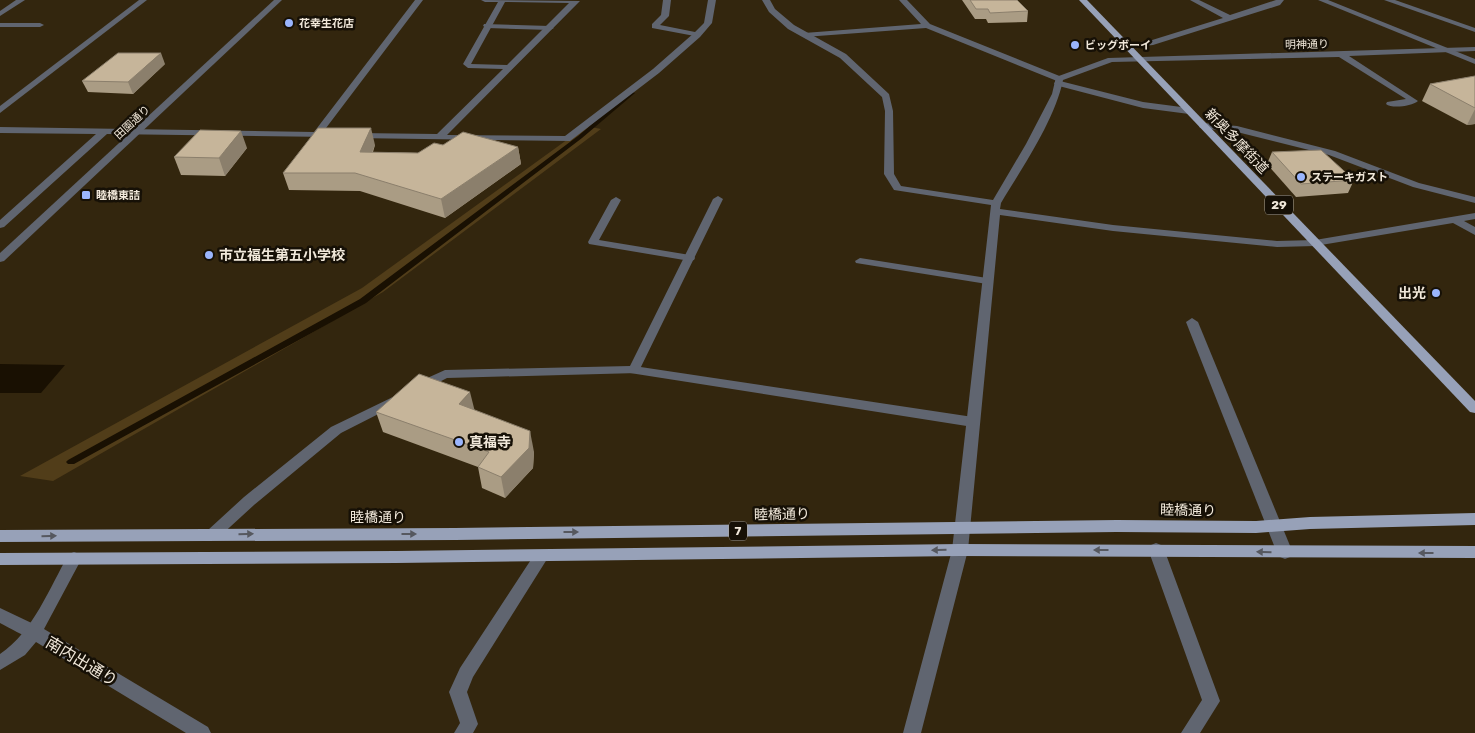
<svg xmlns="http://www.w3.org/2000/svg" width="1475" height="733" viewBox="0 0 1475 733" font-family="Rubik,'Noto Sans JP',sans-serif">
	<style>
		.green { fill: #513d19 }
		.water { fill: #191002 }
		.lines { fill: none; stroke-linecap: round; stroke-linejoin: round }
		.stream { fill: #191002; fill-rule: evenodd }
		.service { fill: #606570; fill-rule: evenodd }
		.minor { fill: #606570; fill-rule: evenodd }
		.tertiary { fill: #606570; fill-rule: evenodd }
		.primary { fill: #97a1b8; fill-rule: evenodd }
		.wall { fill: #aa9c84 }
		.shaded-wall { fill: #8b7f6c }
		.building { fill: #c6b59a; stroke: #8b7f6c }
		.oneway { fill: #56585f }
		.poi-dot { fill: #9ab5fd; stroke: #161006; stroke-width: 2 }
		.labels { text-anchor: middle; stroke-width: 5; stroke-linejoin: round; paint-order: stroke }
		.far-poi-label { font-size: 11px; font-weight: bold; fill: #f1e8da; stroke: #161006; text-anchor: start }
		.far-street-label { font-size: 11px; fill: #f1e8da; stroke: #161006 }
		.shield { fill: #161006; stroke: #afa79a; stroke-width: 1 }
		.shield-label { font-size: 12px; font-weight: bold; fill: #f1e8da }
		.street-label { font-size: 14px; fill: #f1e8da; stroke: #161006 }
		.poi-label { font-size: 14px; font-weight: bold; fill: #f1e8da; stroke: #161006; text-anchor: start }
		.near-street-label { font-size: 16px; fill: #f1e8da; stroke: #161006 }
	</style>
	<rect width="100%" height="100%" fill="#33260e"/>
	<polygon class="green" points="586,126 601,129 383,292 53,481 20,476 362,288"/>
	<polygon class="water" points="0,364 65,365 41,393 0,393"/>
	<g class="lines">
		<polygon class="stream" points="630,92 635,93 582,138 366,303 74,464 68,464 66,462 68,460 360,299 578,136"/>
		<g class="service">
			<polygon points="663,0 671,0 669,16 660,25 700,33 700,37 652,28 652,24 661,15"/>
			<polygon points="899,0 907,0 930,24 1062,77 1063,79 1060,81 1143,102 1189,108 1193,111 1189,114 1143,108 1055,85 1054,83 1057,81 926,28 804,37 800,35 804,33 921,24"/>
			<polygon points="1190,0 1199,0 1230,15 1276,0 1284,0 1280,5 1153,45 1124,48 1124,44 1149,41 1223,18"/>
			<polygon points="1318,0 1328,0 1475,59 1475,64"/>
			<polygon points="0,23 40,23 44,25 40,27 0,27"/>
			<polygon points="484,24 550,26 554,28 550,30 487,28 483,26"/>
			<polygon points="1203,123 1237,126 1335,151 1419,183 1475,197 1475,203 1413,187 1329,155 1237,132 1200,128 1199,126"/>
			<polygon points="616,197 621,200 599,240 690,255 694,256 695,258 694,260 690,261 589,244 588,242 611,200"/>
			<polygon points="860,258 987,278 993,281 987,284 856,263 855,261"/>
			<polygon points="1192,318 1198,322 1293,553 1290,557 1285,559 1280,557 1277,553 1186,322"/>
			<polygon points="634,366 973,417 978,419 980,422 978,425 973,427 630,373 628,370"/>
			<polygon points="1156,543 1161,545 1164,549 1220,701 1200,733 1181,733 1202,700 1148,549 1151,545"/>
			<polygon points="541,550 546,552 549,556 473,677 467,692 478,724 473,733 454,733 460,723 449,692 460,668 536,552"/>
			<path d="M0 608 40 627 42 632 40 637C28 641 11 628 0 623Z"/>
		</g>
		<g class="minor">
			<polygon points="16,0 25,0 0,16 0,11"/>
			<polygon points="139,0 147,0 0,113 0,106"/>
			<polygon points="415,0 423,0 323,132 330,133 330,137 107,134 4,227 0,228 0,220 96,134 0,133 0,127 314,132"/>
			<path d="M481 0 580 1 447 135 565 136 653 69 694 33 704 23 708 0H716L712 23 700 37 659 73 570 141 354 138 352 136 357 133 437 134 503 69 468 68 463 64 498 2H485ZM505 2 569 3 507 65 471 64Z"/>
			<path d="M762 0H770L775 9 794 25 846 54 889 94 893 111 894 174 901 186 993 200 1026 144 1052 94 1056 77 1108 58 1475 47V51L1349 56 1418 101C1412 106 1392 109 1386 104L1387 102 1406 99 1339 57 1112 62 1063 80C1055 120 1022 168 1001 203L1000 209 1113 225 1277 241 1315 240 1475 213V219L1464 221 1475 227V235L1453 223 1315 246 1277 247 1113 231 1000 215 968 550 921 733H903L952 550 991 205 894 190 884 174 885 111 882 97 840 58 788 29 769 12Z"/>
			<polygon points="1384,0 1395,0 1475,28 1475,32"/>
			<polygon points="718,196 723,199 638,373 447,378 424,390 414,390 413,387 414,384 445,370 630,366 713,199"/>
			<polygon points="397,395 402,396 403,399 402,402 341,433 254,505 218,538 213,540 208,538 206,534 208,530 244,497 331,427"/>
			<path d="M74 552 79 554 82 558 44 629 208 727 211 733H186L36 642 25 655 0 670V654C34 631 49 588 69 554Z"/>
		</g>
		<polygon class="tertiary" points="274,0 282,0 4,261 0,262 0,253"/>
		<g class="primary">
			<polygon points="1079,0 1087,0 1475,401 1475,413 1470,412"/>
			<polygon points="1475,513 1475,525 1310,529 1256,533 1117,532 455,540 0,542 0,530 455,528 1117,520 1256,521 1310,517"/>
			<polygon points="960,544 1475,546 1475,558 960,556 396,563 0,565 0,553 396,551"/>
		</g>
	</g>
	<g class="wall">
		<polygon points="962,0 1017,0 1028,11 1027,22 988,23 986,19 975,19"/>
		<polygon points="165,64 133,94 88,92 82,81"/>
		<polygon points="1475,76 1475,124 1467,125 1422,101 1430,84"/>
		<polygon points="375,145 373,152 418,153 443,145 518,147 521,164 445,218 360,191 289,190 283,173"/>
		<polygon points="247,148 225,176 181,175 174,157"/>
		<polygon points="1272,152 1354,180 1348,193 1296,197 1267,164"/>
		<polygon points="474,410 534,452 533,468 505,498 482,488 478,467 383,432 376,412"/>
	</g>
	<g class="shaded-wall">
		<polygon points="161,53 165,64 133,94 128,82"/>
		<polygon points="1475,109 1475,124 1467,125"/>
		<polygon points="371,128 375,145 365,169 360,152"/>
		<polygon points="241,131 247,148 225,176 219,158"/>
		<polygon points="518,147 521,164 445,218 441,199"/>
		<polygon points="470,392 475,412 459,404"/>
		<polygon points="530,431 534,452 533,468 505,498 501,477"/>
	</g>
	<g class="building">
		<polygon points="970,0 1017,0 1028,11 990,13 988,9 976,9"/>
		<polygon points="118,53 161,53 128,82 82,81"/>
		<polygon points="1475,76 1475,108 1430,84"/>
		<polygon points="318,128 371,128 360,152 418,153 434,143 443,145 463,132 518,147 441,199 355,173 283,173"/>
		<polygon points="200,130 241,131 219,158 174,157"/>
		<polygon points="1321,150 1354,180 1301,184 1272,152"/>
		<polygon points="419,374 470,392 459,404 530,431 529,448 501,477 478,467 489,452 376,412"/>
	</g>
	<defs><path id="oneway-solid" d="M-6-.8H1V-3.2L6.5 0L1 3.2V.8H-6Z" transform="scale(1.25)"/></defs>
	<g class="oneway">
		<use href="#oneway-solid" transform="translate(571 532)"/>
		<use href="#oneway-solid" transform="translate(246 534) rotate(-1)"/>
		<use href="#oneway-solid" transform="translate(409 534)"/>
		<use href="#oneway-solid" transform="translate(49 536) rotate(-1)"/>
		<use href="#oneway-solid" transform="translate(939 550) rotate(179)"/>
		<use href="#oneway-solid" transform="translate(1101 550) rotate(180)"/>
		<use href="#oneway-solid" transform="translate(1264 552) rotate(-178)"/>
		<use href="#oneway-solid" transform="translate(1426 553) rotate(180)"/>
	</g>
	<g class="poi-dot">
		<circle cx="289" cy="23" r="5"/>
		<circle cx="1075" cy="45" r="5"/>
		<circle cx="1301" cy="177" r="5"/>
		<rect x="81" y="190" width="10" height="10" rx="2.5"/>
		<circle cx="209" cy="255" r="5"/>
		<circle cx="1436" cy="293" r="5"/>
		<circle cx="459" cy="442" r="5"/>
	</g>
	<g class="labels">
		<g class="far-poi-label">
			<text x="299" y="27">花幸生花店</text>
			<text x="1085" y="49">ビッグボーイ</text>
			<text x="1311" y="181">ステーキガスト</text>
			<text x="96" y="199">睦橋東詰</text>
		</g>
		<g class="far-street-label">
			<text transform="translate(1307 44) rotate(-1)" y="4">明神通り</text>
			<text transform="translate(132 122) rotate(-43)" y="4">田園通り</text>
		</g>
		<g class="shield">
			<rect x="1265" y="195.5" width="28" height="19" rx="4"/>
			<rect x="729" y="521.5" width="18" height="19" rx="4"/>
		</g>
		<g class="shield-label">
			<text x="1279" y="209">29</text>
			<text x="738" y="535">7</text>
		</g>
		<g class="street-label">
			<text transform="translate(1237 141) rotate(46)" y="5">新奥多摩街道</text>
			<text transform="translate(1188 510) rotate(1)" y="5">睦橋通り</text>
			<text transform="translate(782 514) rotate(-1)" y="5">睦橋通り</text>
			<text x="378" y="522">睦橋通り</text>
		</g>
		<g class="poi-label">
			<text x="219" y="260">市立福生第五小学校</text>
			<text x="1426" y="298" text-anchor="end">出光</text>
			<text x="469" y="447">真福寺</text>
		</g>
		<g class="near-street-label">
			<text transform="translate(82 661) rotate(31)" y="6">南内出通り</text>
		</g>
	</g>
</svg>
